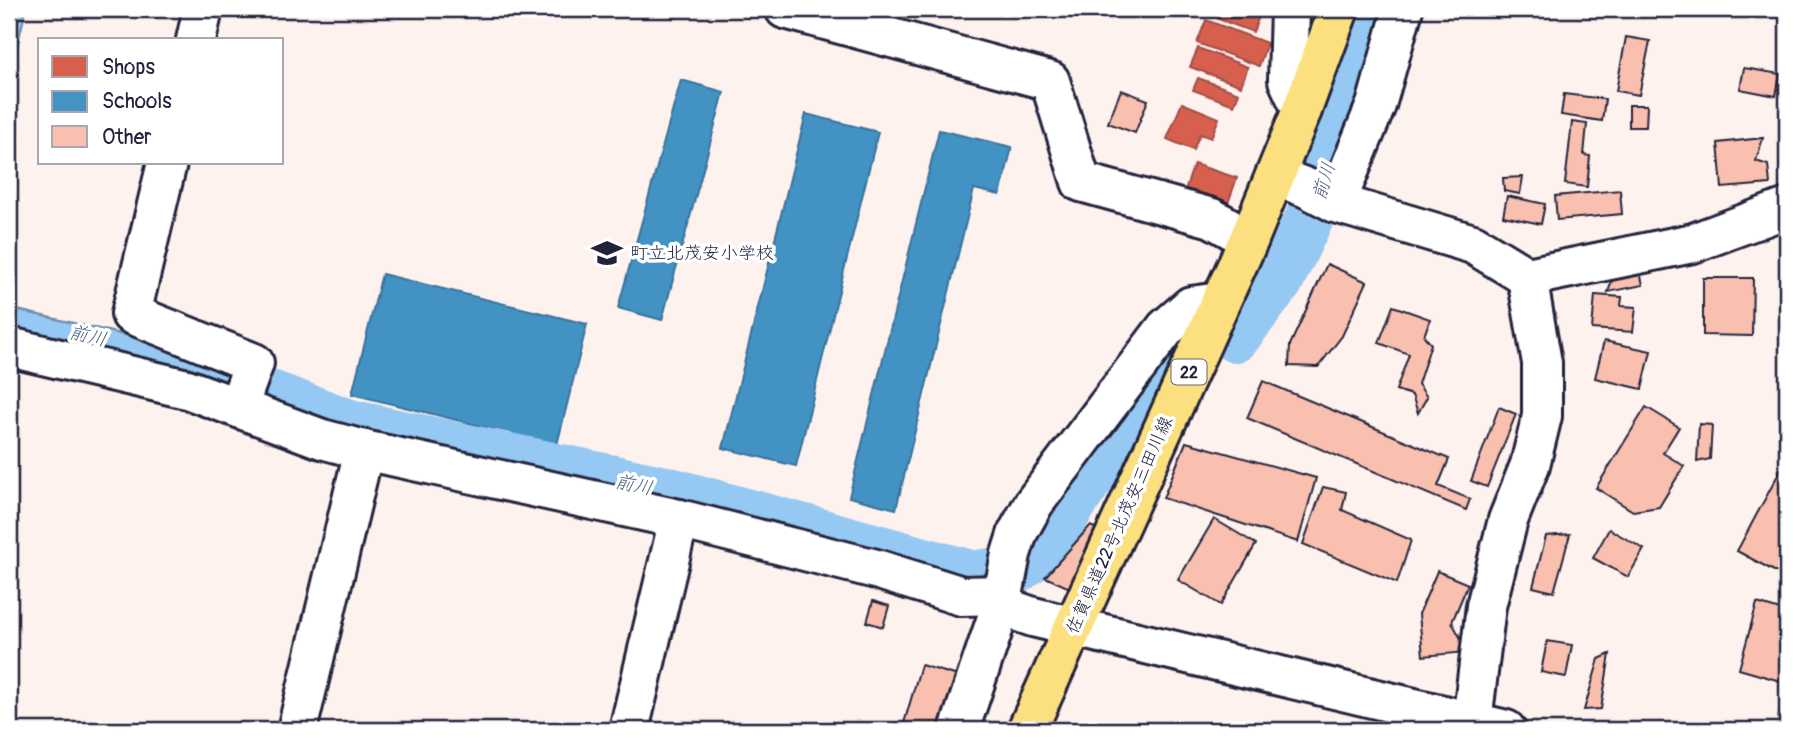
<svg xmlns="http://www.w3.org/2000/svg" width="1796" height="739" viewBox="0 0 1796 739" font-family="Pangolin,'Klee One',sans-serif">
	<style>
		.water { fill: #95c8f2; stroke: #6786a9; stroke-width: 2 }
		.shops { fill: #d6604d; stroke: #a04d48; stroke-width: 2 }
		.schools { fill: #4393c3; stroke: #39719a; stroke-width: 2 }
		.lines { fill: none; stroke-linecap: round; stroke-linejoin: round }
		.river { stroke: #95c8f2; stroke-width: 49 }
		.building { fill: #f9c0af; stroke: #22223b; stroke-width: 2 }
		.minor-casing { stroke: #22223b; stroke-width: 44 }
		.major-casing { stroke: #22223b; stroke-width: 44 }
		.minor { stroke: #fff; stroke-width: 38 }
		.major { stroke: #fce080; stroke-width: 38 }
		.labels { text-anchor: middle; stroke-width: 7; stroke-linejoin: round; paint-order: stroke }
		.shield { fill: #fff; stroke: #646476; stroke-width: 2 }
		.shield-label { font-size: 16px; font-weight: bold; fill: #22223b }
		.poi-label { font-size: 18px; fill: #22223b; stroke: #fff; text-anchor: start }
		.street-label { font-size: 18px; fill: #22223b; stroke: #fff }
		.water-label { font-size: 19px; font-style: italic; fill: #4a5c7b; stroke: #fff }
	</style>
	<rect width="100%" height="100%" fill="#fef2ef"/>
	<filter id="ink" filterUnits="userSpaceOnUse"><feTurbulence type="fractalNoise" baseFrequency=".0143" numOctaves="2"/><feDisplacementMap in="SourceGraphic" scale="14" xChannelSelector="R" yChannelSelector="G"/><feConvolveMatrix kernelMatrix="1 2 1 2 8 2 1 2 1" color-interpolation-filters="sRGB"/></filter>
	<g filter="url(#ink)">
		<g class="water">
			<polygon points="9,9 26,9 9,80"/>
			<polygon points="9,308 142,339 228,373 224,383 164,364 9,328"/>
		</g>
		<g class="shops">
			<polygon points="1222,9 1262,9 1253,32 1218,19"/>
			<polygon points="1206,20 1267,43 1259,66 1197,43"/>
			<polygon points="1198,48 1248,67 1241,86 1190,67"/>
			<polygon points="1198,78 1239,93 1234,105 1193,90"/>
			<polygon points="1182,103 1219,118 1211,138 1200,134 1193,150 1167,139"/>
			<polygon points="1194,164 1237,178 1227,206 1184,193"/>
		</g>
		<g class="schools">
			<polygon points="681,80 724,92 662,320 618,308"/>
			<polygon points="806,114 878,132 796,466 723,448"/>
			<polygon points="939,130 1012,147 1000,195 974,189 896,509 849,497"/>
			<polygon points="382,274 587,324 557,445 352,394"/>
		</g>
		<g class="lines">
			<g class="river">
				<polyline points="1235,338 1279,281 1320,196 1342,114 1381,9"/>
				<polyline points="201,369 351,424 668,491 973,575 1017,569 1041,551 1131,416 1169,369"/>
			</g>
		</g>
		<g class="building">
			<polygon points="1626,37 1650,41 1639,95 1616,91"/>
			<polygon points="1744,68 1780,74 1776,96 1740,89"/>
			<polygon points="1121,90 1148,100 1135,133 1108,123"/>
			<polygon points="1564,94 1605,99 1602,121 1561,115"/>
			<polygon points="1629,105 1647,105 1646,127 1629,127"/>
			<polygon points="1572,122 1587,124 1584,155 1590,156 1587,187 1565,184"/>
			<polygon points="1763,138 1756,161 1768,165 1770,184 1722,188 1718,143"/>
			<polygon points="1523,177 1520,194 1504,191 1503,178"/>
			<polygon points="1620,190 1622,214 1557,220 1555,196"/>
			<polygon points="1507,196 1545,204 1541,224 1503,216"/>
			<polygon points="1327,264 1367,282 1342,336 1318,367 1289,366 1290,345"/>
			<polygon points="1640,272 1643,285 1608,292 1613,278"/>
			<polygon points="1703,278 1753,278 1752,336 1703,335"/>
			<polygon points="1595,295 1622,297 1621,306 1636,307 1633,332 1592,329"/>
			<polygon points="1393,306 1430,319 1424,336 1431,344 1418,384 1427,397 1418,413 1412,395 1396,390 1409,354 1379,343"/>
			<polygon points="1604,341 1651,351 1642,389 1595,378"/>
			<polygon points="1263,381 1449,459 1438,486 1470,499 1466,510 1247,418"/>
			<polygon points="1499,407 1516,414 1487,487 1471,481"/>
			<polygon points="1646,407 1679,427 1663,453 1684,466 1659,507 1633,511 1596,488"/>
			<polygon points="1699,424 1712,425 1710,459 1697,462"/>
			<polygon points="1186,442 1316,478 1298,542 1163,498"/>
			<polygon points="1787,458 1787,578 1737,551"/>
			<polygon points="1323,487 1346,492 1342,510 1411,540 1397,583 1303,544"/>
			<polygon points="1214,519 1256,544 1221,605 1178,580"/>
			<polygon points="1090,526 1102,531 1074,590 1045,577"/>
			<polygon points="1609,529 1644,549 1628,577 1593,558"/>
			<polygon points="1570,534 1554,592 1533,587 1546,536"/>
			<polygon points="1437,571 1468,584 1452,622 1468,652 1423,656 1419,614"/>
			<polygon points="873,601 889,606 883,627 867,622"/>
			<polygon points="1757,603 1787,612 1787,683 1739,669"/>
			<polygon points="1547,641 1572,645 1566,677 1541,672"/>
			<polygon points="1610,654 1601,709 1584,710 1599,659"/>
			<polygon points="921,665 958,676 943,730 902,730"/>
			<polygon points="1784,696 1787,697 1787,722 1778,719"/>
		</g>
		<g class="lines">
			<g class="minor-casing">
				<g id="minor">
					<polyline points="785,9 1050,81 1081,182 1212,218 1249,239"/>
					<polyline points="1290,9 1288,80 1302,110"/>
					<polyline points="196,40 203,9"/>
					<polyline points="167,163 131,314 254,363 238,407"/>
					<polyline points="1275,176 1307,188 1336,203 1473,244 1527,277 1693,243 1787,208"/>
					<polyline points="1336,203 1376,105 1403,9"/>
					<polyline points="9,347 187,389 322,439 364,450 679,519 876,569 962,596 1003,595"/>
					<polyline points="1001,606 1033,617 1506,730"/>
					<polyline points="297,730 364,450"/>
					<polyline points="629,730 679,519"/>
					<polyline points="959,730 1001,606 1011,554 1018,532 1034,503 1166,328 1191,306 1220,302"/>
					<polyline points="1471,730 1486,606 1508,520 1530,465 1542,416 1542,363 1527,277"/>
				</g>
			</g>
			<g class="major-casing">
				<polyline id="major" points="1027,730 1249,239 1302,110 1339,9"/>
			</g>
			<use href="#minor" class="minor"/>
			<use href="#major" class="major"/>
		</g>
	</g>
	<defs>
		<g id="school-bare" transform="scale(2.415)"><path d="M0-5L7-2L0 1L-7-2ZM-4 1L0 2.5L4 1V4Q0 6-4 4Z" fill="#22223b" stroke="#fff" stroke-width="2.5" paint-order="stroke"/></g>
	</defs>
	<g fill-rule="evenodd">
		<use href="#school-bare" x="607" y="253"/>
	</g>
	<g class="labels">
		<rect class="shield" x="1171.5" y="359.5" width="35" height="25" rx="5"/>
		<g class="shield-label">
			<text x="1189" y="378">22</text>
		</g>
		<g class="poi-label">
			<text x="630" y="259">町立北茂安小学校</text>
		</g>
		<g class="street-label">
			<text transform="translate(1119 525) rotate(-66)" y="6">佐賀県道22号北茂安三田川線</text>
		</g>
		<g class="water-label">
			<text transform="translate(1323 181) rotate(-73)" y="7">前川</text>
			<text transform="translate(88 335) rotate(13)" y="7">前川</text>
			<text transform="translate(634 484) rotate(12)" y="7">前川</text>
		</g>
	</g>
	<rect width="1796" height="739" fill="none" stroke="#fff" stroke-width="35"/>
	<rect x="18" y="18" width="1761" height="704" fill="none" stroke="#22223b" stroke-width="2.5" filter="url(#ink)"/>
	<rect x="38" y="38" width="245" height="126" fill="#ffffff" stroke="#a7a7b1" stroke-width="2"/>
	<rect x="52" y="56" width="35" height="21" fill="#d6604d" stroke="#a7a7b1" stroke-width="2"/>
	<text x="102" y="74" font-size="21" fill="#22223b">Shops</text>
	<rect x="52" y="91" width="35" height="21" fill="#4393c3" stroke="#a7a7b1" stroke-width="2"/>
	<text x="102" y="108" font-size="21" fill="#22223b">Schools</text>
	<rect x="52" y="126" width="35" height="21" fill="#f9c0af" stroke="#a7a7b1" stroke-width="2"/>
	<text x="102" y="144" font-size="21" fill="#22223b">Other</text>
</svg>
